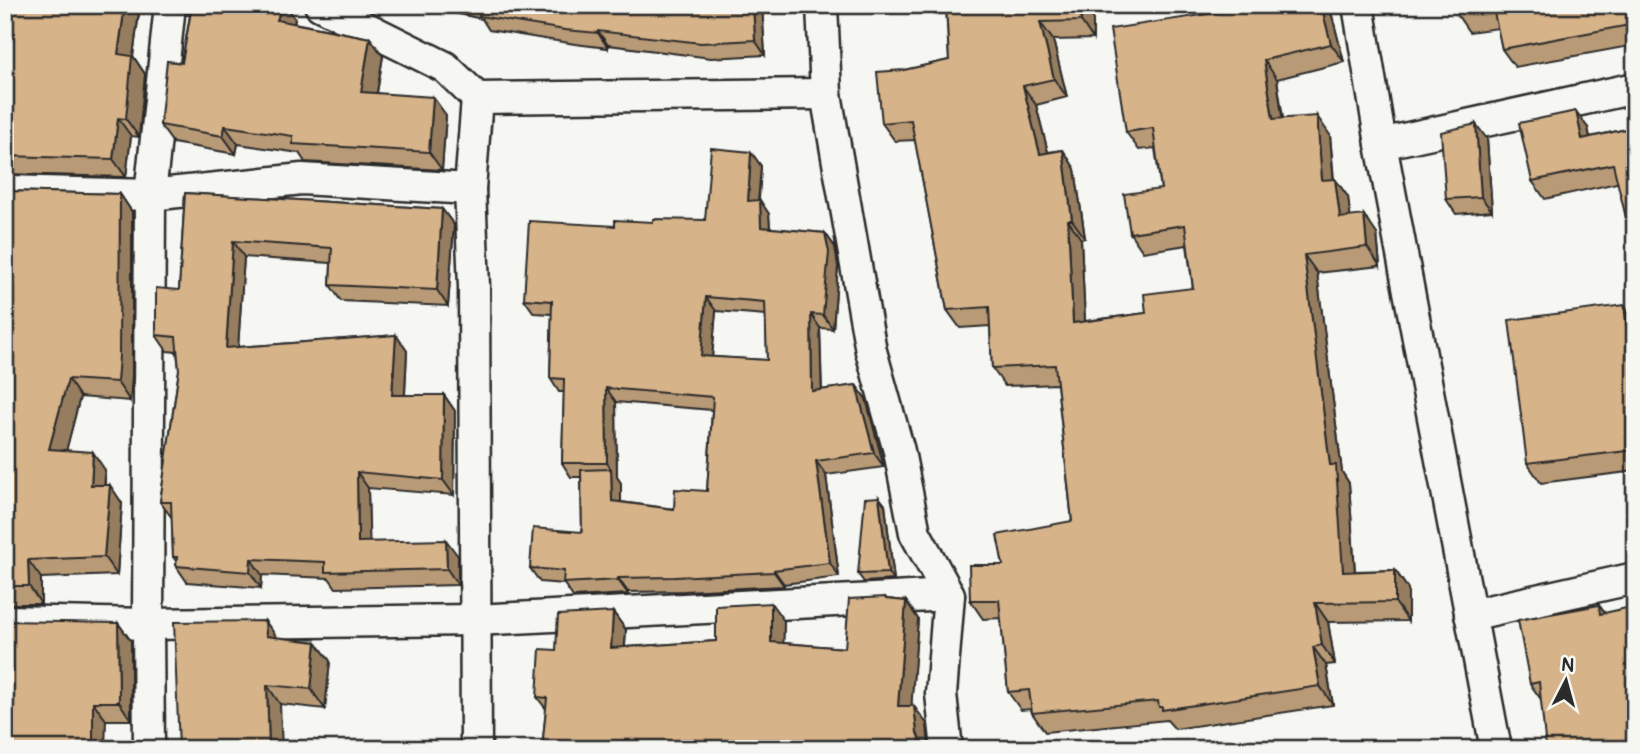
<svg xmlns="http://www.w3.org/2000/svg" width="1640" height="754" viewBox="0 0 1640 754" font-family="Pangolin,sans-serif">
	<style>
		.lines { fill: none; stroke-linecap: round; stroke-linejoin: round }
		.street-casing { stroke: #2b2b2b; stroke-width: 35 }
		.street { stroke: #f6f6f2; stroke-width: 30 }
		.wall { fill: #b99a76; stroke: #2b2b2b; stroke-width: 2; fill-rule: evenodd }
		.shaded-wall { fill: #967d60; stroke: #2b2b2b; stroke-width: 2 }
		.building { fill: #d7b389; stroke: #2b2b2b; stroke-width: 2; fill-rule: evenodd }
	</style>
	<rect width="100%" height="100%" fill="#f6f6f2"/>
	<filter id="ink" filterUnits="userSpaceOnUse"><feTurbulence type="fractalNoise" baseFrequency=".0143" numOctaves="2"/><feDisplacementMap in="SourceGraphic" scale="14" xChannelSelector="R" yChannelSelector="G"/><feConvolveMatrix kernelMatrix="1 2 1 2 8 2 1 2 1" color-interpolation-filters="sRGB"/></filter>
	<g filter="url(#ink)">
		<g class="lines">
			<g class="street-casing">
				<g id="street">
					<polyline points="320,5 445,67 477,98 826,94"/>
					<polyline points="822,5 826,94 871,351 899,451 915,533 949,595 941,694 947,749"/>
					<polyline points="1358,5 1381,144 1496,749"/>
					<polyline points="1381,144 1635,88"/>
					<polyline points="5,191 150,195 302,179 470,189"/>
					<polyline points="1470,615 1635,578"/>
					<polyline points="5,621 148,624 476,620 949,595"/>
					<polyline points="149,749 148,624 150,195 170,5"/>
					<polyline points="476,749 474,287 470,189 477,98"/>
				</g>
			</g>
			<use href="#street" class="street"/>
		</g>
		<g class="wall">
			<polygon points="5,5 153,5 152,8 140,6 133,56 145,74 139,137 131,136 126,177 5,174"/>
			<polygon points="180,5 286,5 295,19 294,23 370,38 383,56 377,93 446,115 442,170 305,162 299,153 238,144 236,154 173,143 160,125 182,63 190,15 187,15"/>
			<polygon points="417,5 762,5 765,55 711,58 608,45 608,48 575,44 489,30 482,19"/>
			<polygon points="946,5 1093,5 1093,39 1053,40 1067,97 1036,105 1048,152 1063,150 1075,169 1085,238 1081,239 1085,321 1146,313 1193,288 1187,245 1143,252 1130,233 1161,189 1155,148 1139,150 1126,132 1267,5 1328,5 1330,8 1344,62 1277,79 1283,118 1330,135 1334,179 1335,179 1348,197 1350,217 1377,234 1380,266 1317,273 1342,472 1349,483 1355,571 1395,570 1408,589 1408,621 1328,622 1335,664 1326,665 1333,705 1175,729 1167,720 1045,732 1032,713 1031,709 1021,710 1008,692 1001,618 983,619 970,600 1003,565 1072,521 1057,384 1005,386 992,368 990,326 960,328 947,310 915,140 895,141 882,123 904,70 949,60"/>
			<polygon points="1454,5 1635,5 1635,45 1515,67 1502,49 1498,28 1469,32 1456,13"/>
			<polygon points="1635,127 1617,183 1545,199 1532,181 1588,128 1590,137"/>
			<polygon points="1487,139 1492,211 1456,214 1446,199"/>
			<path d="M751 152 761 166 759 200 769 214 770 228 825 233 835 247 838 266 833 329 820 328 822 390 856 385 866 399 884 467 826 475 839 577 784 584V586L684 591 628 592V594L573 597 564 584 540 582 530 568 582 532 581 477H571L562 463 564 392H559L550 378 552 314 534 313 524 299 615 226 653 222 705 220ZM716 311 766 315 767 360 712 357ZM616 402 712 410 707 491 674 509 621 502V483L617 477Z"/>
			<polygon points="5,191 120,194 132,212 132,375 130,401 80,397 66,450 105,470 105,485 122,503 117,575 41,578 41,604 5,604"/>
			<polygon points="185,193 442,209 454,225 448,306 341,301 330,285 331,263 244,257 238,347 396,335 407,351 405,395 444,395 455,411 454,495 368,488 369,542 458,556 458,585 336,588 329,578 262,575 261,588 187,582 176,566 176,561 173,557 172,518 160,502 179,370 177,352 167,351 156,335 179,290"/>
			<polygon points="1635,320 1635,471 1541,483 1527,463"/>
			<polygon points="879,497 885,505 894,580 864,582 858,574"/>
			<polygon points="885,597 887,599 906,601 918,619 911,706 927,724 929,749 542,749 546,709 537,697 556,650 613,612 626,630 625,647 716,641 784,621 783,643 845,648"/>
			<polygon points="1599,605 1605,613 1541,697 1540,698 1530,684"/>
			<polygon points="265,621 277,638 316,642 330,661 325,709 280,704 179,749"/>
			<polygon points="118,623 131,641 131,720 106,720 5,749"/>
		</g>
		<g class="shaded-wall">
			<polygon points="125,5 140,5 133,56 145,74 139,137 126,119 118,54"/>
			<polygon points="282,5 286,5 295,19 290,38 277,20"/>
			<polygon points="753,5 762,5 765,55 755,40"/>
			<polygon points="1080,5 1093,5 1093,39 1081,21"/>
			<polygon points="1321,5 1328,5 1330,8 1344,62 1331,44"/>
			<polygon points="1040,22 1053,40 1067,97 1054,79"/>
			<polygon points="598,31 608,45 608,48 598,33"/>
			<polygon points="370,38 383,56 374,110 361,92"/>
			<polygon points="1264,60 1277,79 1285,138 1273,119"/>
			<polygon points="1023,86 1036,105 1053,172 1040,154"/>
			<polygon points="433,97 446,115 442,170 429,152"/>
			<polygon points="1576,111 1588,128 1594,157 1582,139"/>
			<polygon points="1317,116 1330,135 1335,199 1322,180"/>
			<polygon points="118,118 131,136 126,177 113,159"/>
			<polygon points="1476,124 1487,139 1492,211 1481,197"/>
			<polygon points="225,126 238,144 236,154 223,136"/>
			<polygon points="1063,150 1075,169 1085,238 1072,220"/>
			<polygon points="751,152 761,166 757,215 748,201"/>
			<polygon points="1335,179 1348,197 1353,237 1340,218"/>
			<polygon points="120,194 132,212 132,375 130,401 117,382"/>
			<polygon points="760,200 769,214 771,241 761,227"/>
			<polygon points="442,209 454,225 448,306 437,290"/>
			<polygon points="1364,215 1377,234 1380,266 1367,247"/>
			<polygon points="1068,220 1081,239 1086,341 1073,323"/>
			<polygon points="825,233 835,247 838,266 833,329 823,315"/>
			<polygon points="233,241 244,257 237,364 226,348"/>
			<polygon points="1304,255 1317,273 1342,472 1349,483 1356,590 1343,572"/>
			<polygon points="706,297 716,311 711,370 701,356"/>
			<polygon points="1624,305 1635,320 1635,386"/>
			<polygon points="811,314 820,328 822,405 812,391"/>
			<polygon points="396,335 407,351 404,411 392,395"/>
			<polygon points="68,379 80,397 62,467 49,449"/>
			<polygon points="856,385 866,399 884,467 874,453"/>
			<polygon points="606,388 616,402 617,477 621,483 621,515 612,501 611,469 607,463"/>
			<polygon points="444,395 455,411 454,495 443,480"/>
			<polygon points="93,452 105,470 104,503 91,485"/>
			<polygon points="816,461 826,475 839,577 830,563"/>
			<polygon points="357,472 368,488 370,558 358,542"/>
			<polygon points="110,485 122,503 117,575 104,557"/>
			<polygon points="879,497 885,505 894,580 888,573"/>
			<polygon points="446,540 458,556 458,585 447,569"/>
			<polygon points="251,559 262,575 261,588 250,572"/>
			<polygon points="28,560 41,578 41,604 29,586"/>
			<polygon points="774,570 784,584 784,586 774,572"/>
			<polygon points="1395,570 1408,589 1408,621 1395,602"/>
			<polygon points="618,578 628,592 628,594 618,580"/>
			<polygon points="906,601 918,619 910,724 898,706"/>
			<polygon points="771,603 784,621 783,660 771,642"/>
			<polygon points="1315,603 1328,622 1335,664 1322,645"/>
			<polygon points="613,612 626,630 623,666 611,648"/>
			<polygon points="265,621 279,640 266,636"/>
			<polygon points="118,623 131,641 131,720 119,702"/>
			<polygon points="316,642 330,661 325,709 311,689"/>
			<polygon points="1313,647 1326,665 1333,705 1320,686"/>
			<polygon points="267,685 280,704 282,749 269,749"/>
			<polygon points="93,702 106,720 105,749 93,749"/>
			<polygon points="914,706 927,724 929,749 921,749 917,733"/>
		</g>
		<g class="building">
			<polygon points="5,5 125,5 118,54 132,56 126,119 118,118 113,159 5,156"/>
			<polygon points="192,5 282,5 277,20 370,38 361,92 433,97 429,152 293,144 293,136 225,126 223,136 160,125 167,61 182,63"/>
			<polygon points="474,5 753,5 755,40 701,43 598,31 598,33 565,30 479,16 481,7"/>
			<polygon points="946,5 1080,5 1081,21 1040,22 1054,79 1023,86 1040,154 1063,150 1072,220 1068,220 1073,323 1146,313 1144,294 1193,288 1185,225 1130,233 1124,194 1161,189 1153,128 1126,132 1110,29 1267,5 1321,5 1331,44 1264,60 1273,119 1317,116 1322,180 1335,179 1340,218 1364,215 1367,247 1304,255 1330,465 1336,465 1343,572 1395,570 1395,602 1315,603 1322,645 1313,647 1320,686 1162,710 1162,707 1159,707 1158,701 1032,713 1029,690 1008,692 999,600 970,600 969,565 1003,565 997,535 1072,521 1055,365 992,368 989,307 947,310 911,120 882,123 877,72 904,70 949,60"/>
			<polygon points="1454,5 1635,5 1635,24 1502,49 1493,8 1456,13"/>
			<polygon points="1576,111 1582,139 1635,127 1635,255 1613,164 1532,181 1519,123"/>
			<polygon points="1476,124 1481,197 1446,199 1441,132"/>
			<path d="M711 148 751 152 748 201 760 200 761 227 825 233 829 252 823 315 811 314 812 391 856 385 874 453 816 461 830 563 774 570V572L675 577 618 578V580L563 583 564 571 530 568 533 528 582 532 581 470 611 469 612 501 674 509 675 489 707 491 713 397 606 388 607 463H562L564 379 550 378 552 301 524 299 529 221 615 226V220L653 222V219L705 220ZM706 297 765 302 767 360 701 356Z"/>
			<polygon points="5,191 120,194 119,356 117,382 68,379 49,449 93,452 91,485 110,485 104,557 28,560 29,586 5,586"/>
			<polygon points="185,193 442,209 437,290 330,285 332,248 233,241 226,348 396,335 392,395 444,395 443,480 357,472 358,542 446,540 447,569 325,572 325,562 251,559 250,572 176,566 177,557 173,557 171,502 160,502 179,370 176,337 156,335 156,288 179,290"/>
			<polygon points="1624,305 1635,386 1635,450 1527,463 1509,320"/>
			<polygon points="879,497 888,573 858,574 865,498"/>
			<polygon points="885,597 886,599 906,601 898,706 914,706 917,733 921,742 921,749 542,749 547,698 537,697 540,649 556,650 558,615 613,612 611,648 716,641 716,606 771,603 771,642 845,648 849,599"/>
			<polygon points="1599,605 1600,614 1635,606 1635,749 1546,749 1539,682 1530,684 1518,620"/>
			<polygon points="5,621 118,623 119,702 93,702 93,749 5,749"/>
			<polygon points="265,621 266,636 316,642 311,689 267,685 269,749 179,749 174,622"/>
		</g>
	</g>
	<rect width="1640" height="754" fill="none" stroke="#f6f6f2" stroke-width="28"/>
	<rect x="14" y="14" width="1612" height="726" fill="none" stroke="#2b2b2b" stroke-width="2.5" filter="url(#ink)"/>
	<g transform="translate(1566 681) rotate(6)" stroke="#f6f6f2" stroke-width="5" paint-order="stroke">
	<path d="M0-5L12 26L0 18L-12 26Z" fill="#2b2b2b"/>
	<text y="-10" font-size="19" font-weight="bold" text-anchor="middle" fill="#2b2b2b">N</text>
	</g>
</svg>
